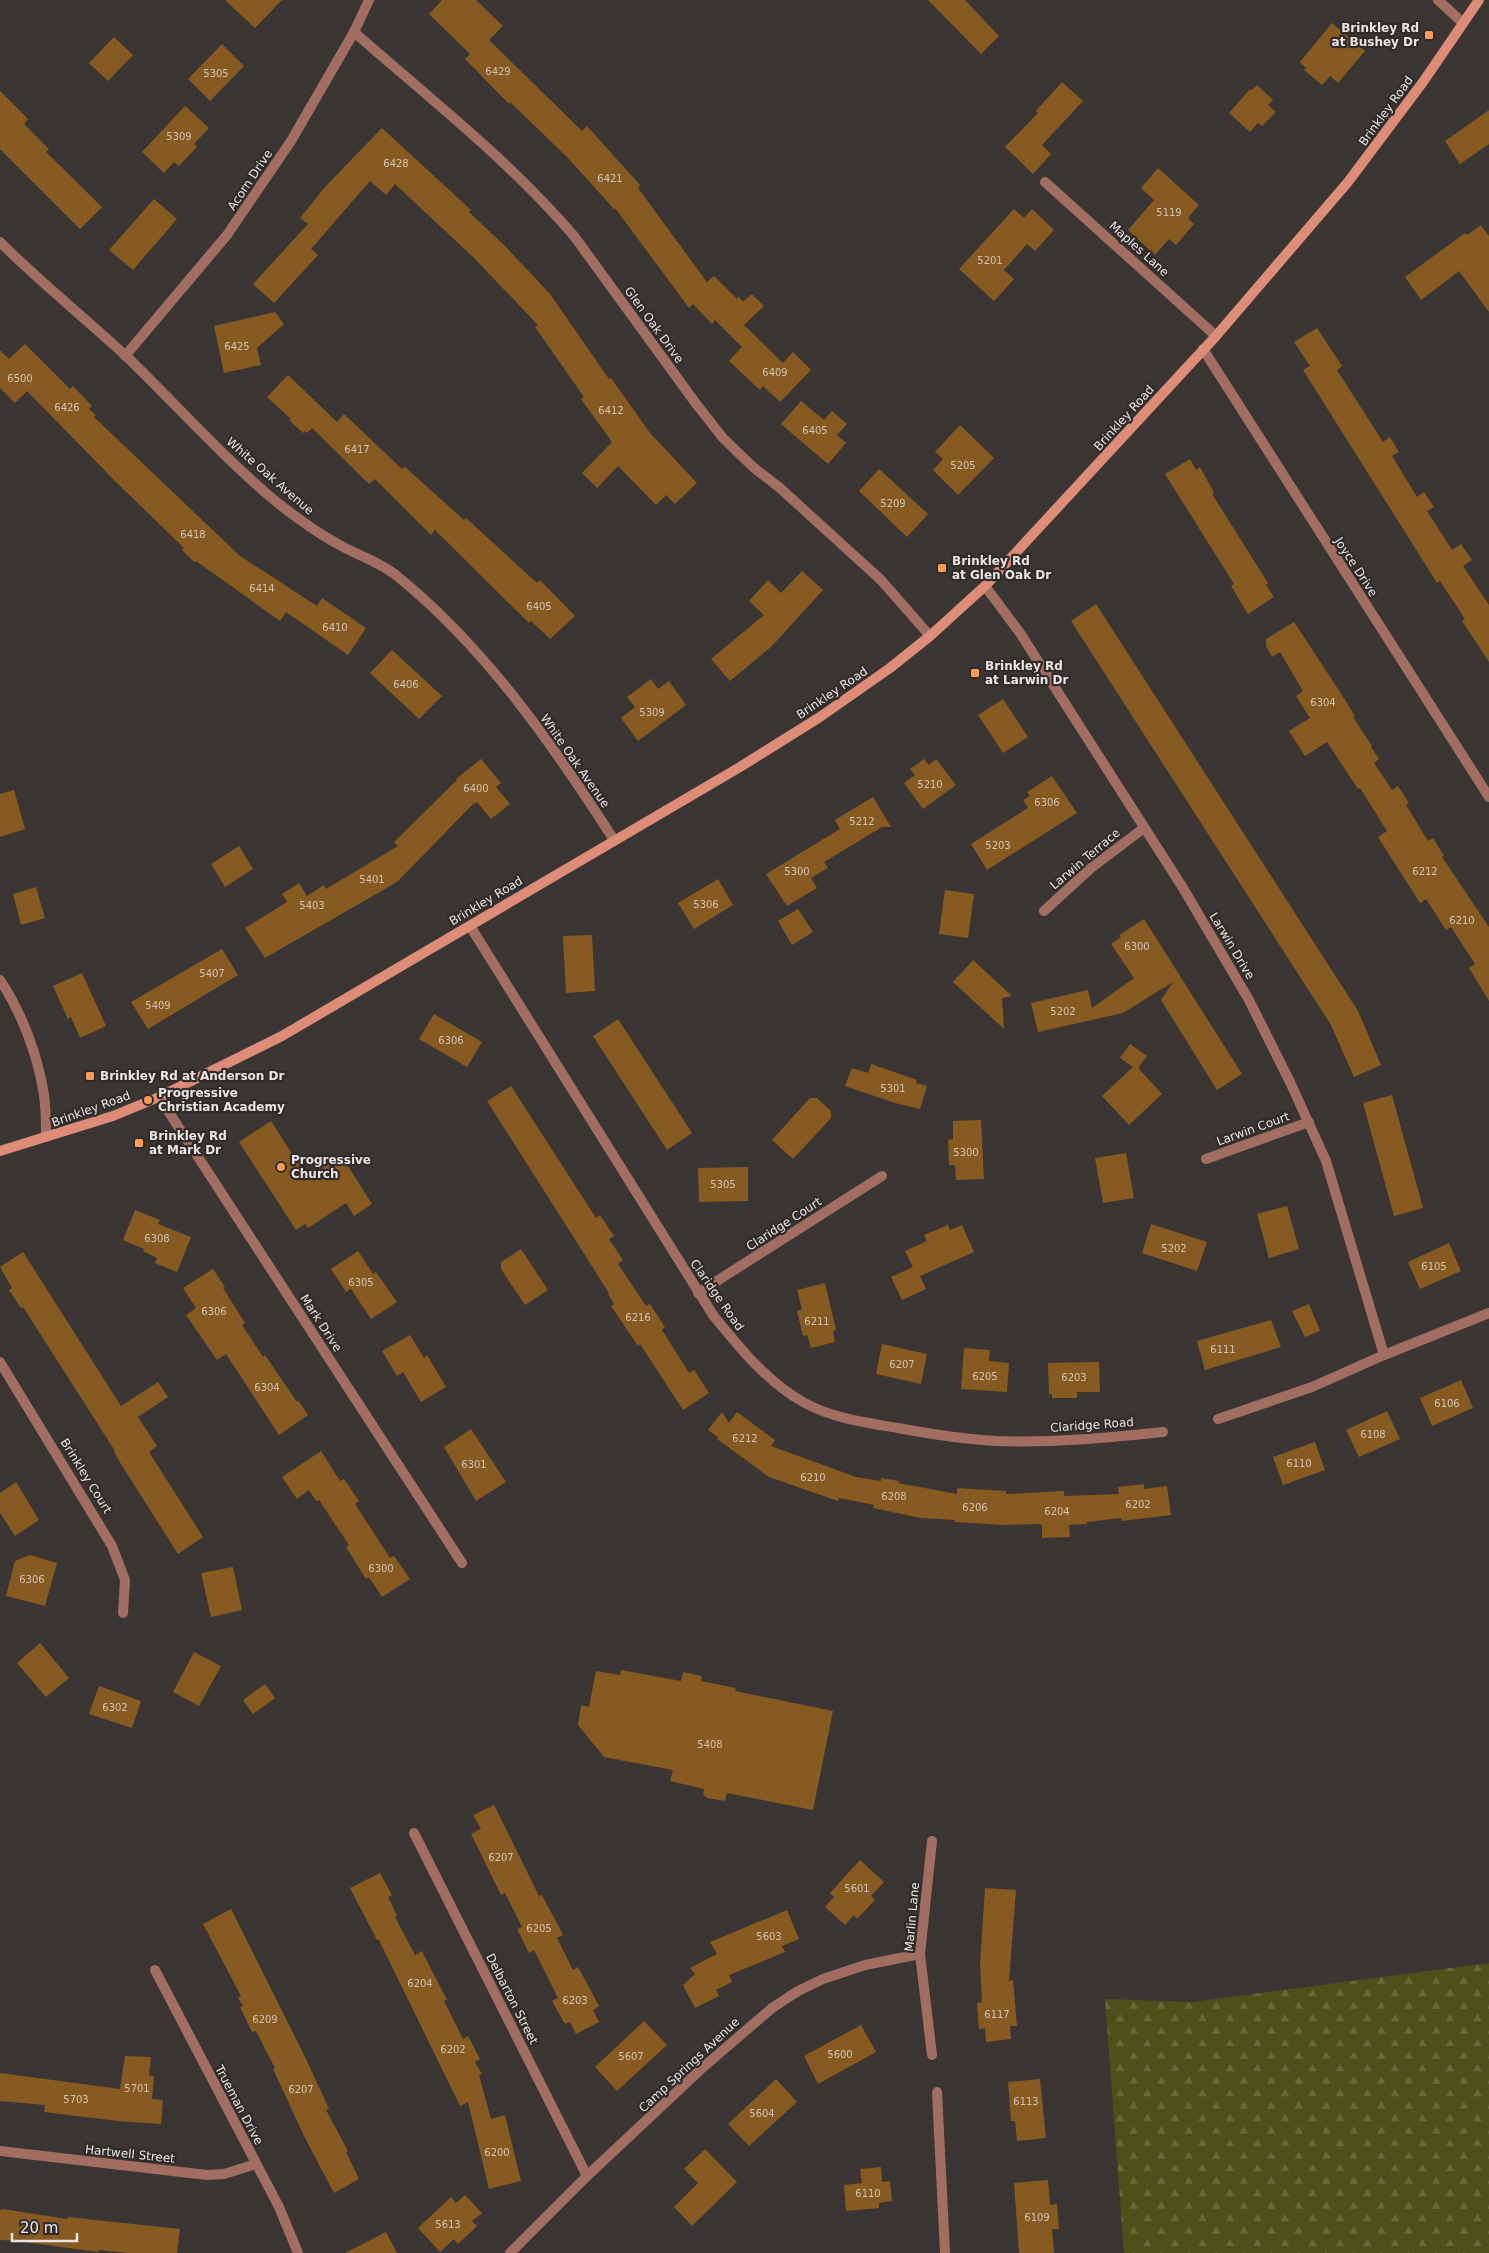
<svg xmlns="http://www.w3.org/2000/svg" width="1489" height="2253" viewBox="0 0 1489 2253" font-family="'DejaVu Sans',sans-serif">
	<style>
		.forest { fill: url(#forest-firs) }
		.building { fill: #875a22 }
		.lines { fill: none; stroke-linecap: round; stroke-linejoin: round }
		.minor { stroke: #a16e61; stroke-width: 10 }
		.secondary { stroke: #dc8c77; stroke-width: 10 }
		.poi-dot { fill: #fe9b58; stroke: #312c2a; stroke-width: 2 }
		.labels { text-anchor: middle; stroke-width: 4.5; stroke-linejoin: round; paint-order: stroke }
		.number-label { font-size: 10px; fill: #d0c2b4 }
		.poi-label { font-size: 12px; font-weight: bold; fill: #e8e5e4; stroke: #312c2a; text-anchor: start }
		.street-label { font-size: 12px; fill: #e8e5e4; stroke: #312c2a }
	</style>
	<defs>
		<pattern id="forest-firs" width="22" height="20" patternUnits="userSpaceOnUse" patternTransform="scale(1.25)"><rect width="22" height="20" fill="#4b5118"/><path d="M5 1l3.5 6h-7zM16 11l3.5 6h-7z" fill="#656a39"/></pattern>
	</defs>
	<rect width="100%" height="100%" fill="#3b3634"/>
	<polygon class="forest" points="1489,1963 1489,2253 1124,2253 1105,1999 1192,2002"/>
	<g class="building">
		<polygon points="225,0 282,0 255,28"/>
		<polygon points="442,0 476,0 503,26 489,40 582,131 587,126 640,185 638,188 707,282 714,276 737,299 739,297 743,302 752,294 764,306 744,325 783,363 793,352 811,370 780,402 763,386 760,390 729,361 742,347 715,320 712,324 693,304 689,308 615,208 614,209 568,158 510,102 509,104 465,59 470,54 429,14"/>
		<polygon points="928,0 965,0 999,36 981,54"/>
		<polygon points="1332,23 1365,51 1338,83 1330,76 1322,85 1304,70 1306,68 1300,62"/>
		<polygon points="114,37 133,55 108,81 89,63"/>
		<polygon points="222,44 244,66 210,101 188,79"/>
		<polygon points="1062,82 1083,101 1042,145 1051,154 1033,174 1005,147 1038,113 1036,111"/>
		<polygon points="1257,85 1273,100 1268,105 1276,112 1262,126 1258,123 1250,132 1229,113 1250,89 1252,90"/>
		<polygon points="0,91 28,119 24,124 49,149 46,152 102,207 80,229 0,149"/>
		<polygon points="185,106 209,128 194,144 197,147 179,166 174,162 164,173 142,152"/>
		<polygon points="1489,110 1489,144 1460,164 1445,141"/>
		<polygon points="382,128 471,210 469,212 505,246 550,294 609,379 611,378 650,433 697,483 675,504 666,495 656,505 618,466 597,488 582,473 612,442 581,399 584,397 535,327 538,325 473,257 395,184 386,195 370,181 311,249 318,255 274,303 253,284 308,224 300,218 325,187"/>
		<polygon points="1158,168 1199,205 1188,218 1194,224 1176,245 1169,239 1155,255 1128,230 1154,200 1141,188"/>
		<polygon points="154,199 177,219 133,270 109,250"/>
		<polygon points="1014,209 1024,218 1032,209 1054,230 1035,251 1027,244 1004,270 1014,279 994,301 959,269"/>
		<polygon points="1481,225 1489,236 1489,312 1459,271 1421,300 1405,277 1465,233 1467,235"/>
		<polygon points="275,312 284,324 257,348 261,365 224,373 214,326"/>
		<polygon points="1317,328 1342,366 1337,370 1383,442 1390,437 1399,452 1392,456 1417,497 1424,492 1434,507 1427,511 1452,550 1461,544 1472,560 1463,566 1489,605 1489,662 1462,621 1465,619 1440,581 1437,583 1427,567 1303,370 1310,366 1294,342"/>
		<polygon points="25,344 70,389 73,386 92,406 89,409 96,415 94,417 240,556 317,606 322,598 366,628 348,655 286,612 280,621 196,561 194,562 182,550 184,548 116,482 27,391 15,403 0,388 0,350 9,359"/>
		<polygon points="288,375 337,422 344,414 402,469 405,467 464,520 466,518 537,583 540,580 575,616 550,639 531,621 529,623 435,530 431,535 375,479 369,484 312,428 307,433 305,431 303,433 289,420 291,419 267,397"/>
		<polygon points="801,401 824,420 832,411 847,424 837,435 846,443 828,464 781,424"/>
		<polygon points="960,425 994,458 958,495 933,470 943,459 935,452"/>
		<polygon points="1190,459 1196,470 1200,467 1214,493 1212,494 1268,583 1266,585 1274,597 1248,614 1231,586 1234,584 1165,474"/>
		<polygon points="879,469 928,514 907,537 859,491"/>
		<polygon points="802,571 823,590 772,646 730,681 711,659 764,615 749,601 768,580 781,593"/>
		<polygon points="1096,604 1358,1011 1381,1065 1354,1077 1331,1025 1071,621"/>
		<polygon points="1294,622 1340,692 1355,716 1353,717 1372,746 1371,747 1379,759 1374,763 1392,790 1398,786 1409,803 1406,805 1428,841 1433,838 1444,856 1442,857 1489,927 1489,1001 1469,968 1475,964 1451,927 1446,930 1426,899 1420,903 1378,837 1387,831 1360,788 1358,789 1327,742 1305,756 1289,731 1310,718 1296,696 1303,691 1280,652 1272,657 1266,646 1266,639"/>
		<polygon points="392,650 442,696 419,719 370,673"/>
		<polygon points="651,679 658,689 669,681 686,705 638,741 621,718 635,707 627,697"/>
		<polygon points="1003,699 1028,737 1003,753 978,715"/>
		<polygon points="481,759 501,783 496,787 510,804 491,819 477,802 475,804 474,803 397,882 265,958 245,928 287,902 282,894 299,883 307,896 324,885 326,889 398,846 394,842 457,780 456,779"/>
		<polygon points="924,759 929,765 936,759 956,785 923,809 904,783 915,775 910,769"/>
		<polygon points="1052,776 1077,813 987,870 971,844 1028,808 1023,800 1030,796 1027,792"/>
		<polygon points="14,790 25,829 0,837 0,794"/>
		<polygon points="873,797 891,827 882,827 824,862 828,868 811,878 817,888 787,906 766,874 840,829 835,820"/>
		<polygon points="239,846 253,869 225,887 211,864"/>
		<polygon points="718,879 733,905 694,929 678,903"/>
		<polygon points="36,887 45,918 21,925 13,894"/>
		<polygon points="945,890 974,894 968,938 939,934"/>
		<polygon points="798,909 813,932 792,945 778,921"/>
		<polygon points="1144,919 1242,1074 1217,1090 1161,1000 1173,982 1123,1013 1038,1032 1031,1003 1088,990 1092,1008 1134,978 1111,944 1121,937 1119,935"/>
		<polygon points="592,935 595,991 566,993 563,936"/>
		<polygon points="222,949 238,975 148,1029 131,1002"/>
		<polygon points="973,960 1012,996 1002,998 1004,1029 953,982"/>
		<polygon points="82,973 106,1026 80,1038 71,1017 68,1019 53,986"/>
		<polygon points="434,1014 482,1042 467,1067 419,1039"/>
		<polygon points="618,1019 692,1133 667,1150 593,1036"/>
		<polygon points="1130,1044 1147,1056 1138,1068 1162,1094 1129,1125 1102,1096 1133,1067 1120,1058"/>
		<polygon points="871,1064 917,1080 916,1083 927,1086 920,1109 895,1103 845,1086 852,1068 868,1073"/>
		<polygon points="511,1086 596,1218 600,1215 614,1236 609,1239 623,1260 618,1264 646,1306 650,1304 665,1327 662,1330 689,1373 694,1370 709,1393 683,1410 640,1344 638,1346 611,1306 614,1304 608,1294 609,1293 487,1101"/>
		<polygon points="1392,1095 1423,1208 1394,1216 1363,1103"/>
		<polygon points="810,1098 817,1098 831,1111 831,1118 793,1159 772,1140"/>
		<polygon points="978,1120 981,1120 984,1179 956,1180 955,1165 949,1165 948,1140 953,1139 953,1121"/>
		<polygon points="271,1121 307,1177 341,1155 372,1204 354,1216 346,1203 308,1228 305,1224 296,1230 239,1142"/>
		<polygon points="1126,1153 1134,1198 1103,1203 1095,1158"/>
		<polygon points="748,1167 748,1201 699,1202 698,1168"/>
		<polygon points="1287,1206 1299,1249 1269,1258 1257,1214"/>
		<polygon points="135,1210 160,1220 158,1224 191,1237 177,1272 155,1263 157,1258 143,1251 144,1249 123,1240"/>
		<polygon points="1151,1224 1207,1242 1197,1271 1142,1253"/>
		<polygon points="948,1225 950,1230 962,1225 974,1252 920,1276 926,1289 902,1300 891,1277 913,1267 905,1251 927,1241 924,1235"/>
		<polygon points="1449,1243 1461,1271 1420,1289 1408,1262"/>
		<polygon points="521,1249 548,1290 525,1305 501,1269 501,1262"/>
		<polygon points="358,1251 373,1274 376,1272 397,1302 371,1319 351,1289 346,1292 331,1269"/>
		<polygon points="23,1252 121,1406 158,1382 168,1397 138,1417 157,1446 149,1452 203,1537 178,1554 121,1464 114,1452 115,1451 23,1307 21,1308 9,1290 12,1288 0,1267"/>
		<polygon points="213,1269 225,1287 223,1288 245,1323 242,1325 263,1357 265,1355 297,1402 298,1400 308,1415 279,1435 226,1354 217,1360 186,1315 196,1308 183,1288"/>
		<polygon points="825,1283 836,1330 833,1331 835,1342 811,1348 807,1335 803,1336 797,1311 802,1309 797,1290"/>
		<polygon points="1309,1304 1320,1331 1305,1337 1292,1311"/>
		<polygon points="1271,1320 1281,1347 1205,1370 1197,1341"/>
		<polygon points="410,1335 424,1358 427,1355 446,1387 421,1402 403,1372 397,1376 382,1351"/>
		<polygon points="882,1344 927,1354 921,1384 876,1374"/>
		<polygon points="964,1348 990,1350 989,1361 1009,1363 1007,1392 961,1389"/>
		<polygon points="1099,1362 1100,1392 1077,1392 1077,1398 1052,1398 1052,1394 1049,1394 1048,1363"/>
		<polygon points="1461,1380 1473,1408 1432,1426 1420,1398"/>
		<polygon points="1387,1411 1400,1439 1359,1457 1346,1430"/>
		<polygon points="722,1412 729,1423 737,1412 775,1440 771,1446 856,1477 881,1481 881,1478 899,1481 898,1483 957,1494 957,1488 1006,1491 1006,1494 1064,1491 1064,1496 1119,1494 1118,1487 1144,1484 1144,1489 1167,1486 1171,1515 1122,1521 1121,1518 1087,1522 1087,1524 1069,1525 1070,1537 1042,1538 1042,1525 1039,1524 1004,1525 955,1522 955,1520 921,1518 873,1508 874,1505 839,1498 838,1501 769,1477 717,1439 718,1437 708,1430"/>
		<polygon points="471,1429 506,1482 476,1501 444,1447"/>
		<polygon points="1315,1442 1325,1470 1283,1485 1273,1457"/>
		<polygon points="321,1451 340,1481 344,1479 359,1501 355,1504 390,1558 394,1556 410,1579 382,1597 369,1577 366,1579 346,1547 349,1545 319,1500 316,1501 309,1490 297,1499 282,1477"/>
		<polygon points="16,1482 39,1520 15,1536 0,1513 0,1493"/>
		<polygon points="30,1555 57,1563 45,1606 6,1596 15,1561"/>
		<polygon points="233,1567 242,1610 211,1617 201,1573"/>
		<polygon points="40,1643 69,1678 46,1697 17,1663"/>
		<polygon points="194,1652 221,1666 199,1706 173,1692"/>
		<polygon points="621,1670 681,1681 683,1672 702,1676 701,1681 736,1688 735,1691 833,1711 813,1810 727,1793 725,1801 707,1798 703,1795 704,1789 670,1781 673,1770 604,1757 578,1725 581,1705 589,1707 596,1671 620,1675"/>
		<polygon points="265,1684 275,1698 253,1714 243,1700"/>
		<polygon points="99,1686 141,1701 132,1728 89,1714"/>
		<polygon points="494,1805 539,1896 542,1895 563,1935 557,1938 573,1970 578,1967 599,2006 593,2010 599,2022 576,2034 570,2022 565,2024 552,2001 558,1998 534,1950 529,1953 517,1929 522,1927 505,1893 501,1895 471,1834 481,1829 473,1815"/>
		<polygon points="860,1860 884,1882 871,1896 875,1900 857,1919 854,1915 845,1925 825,1907 834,1897 830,1893"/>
		<polygon points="380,1873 392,1895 388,1897 397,1916 395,1917 415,1955 422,1951 447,2000 444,2001 463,2039 468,2036 480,2059 475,2062 482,2074 479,2075 491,2119 505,2115 521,2181 489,2189 468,2102 460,2106 379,1940 377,1940 350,1888"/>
		<polygon points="985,1888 1016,1890 1009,1981 1013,1980 1017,2026 1010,2026 1011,2039 986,2042 985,2028 979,2029 977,2003 982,2002 980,1965"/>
		<polygon points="231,1909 307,2061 329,2109 326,2110 348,2151 346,2152 359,2179 334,2193 305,2138 273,2069 275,2068 256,2031 252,2032 240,2007 243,2006 238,1998 241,1996 203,1924"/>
		<polygon points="787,1910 799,1939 782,1946 785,1952 729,1975 732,1982 716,1990 719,1996 695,2008 683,1985 695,1974 690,1968 717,1954 710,1942"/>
		<polygon points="644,2021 667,2045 617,2091 595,2067"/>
		<polygon points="861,2025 876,2052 818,2084 804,2056"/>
		<polygon points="125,2056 151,2057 149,2076 154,2076 152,2099 163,2100 161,2124 118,2121 44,2112 45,2105 0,2101 0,2073 120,2089"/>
		<polygon points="776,2079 797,2102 749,2146 728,2124"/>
		<polygon points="1040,2079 1046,2138 1017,2141 1015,2121 1011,2121 1008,2082"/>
		<polygon points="705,2149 737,2182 692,2226 674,2207 698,2183 684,2169"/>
		<polygon points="881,2167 882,2182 890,2181 892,2201 879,2203 879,2208 846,2211 844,2185 862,2183 860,2169"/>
		<polygon points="1048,2180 1050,2205 1057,2204 1059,2229 1052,2229 1054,2253 1019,2253 1014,2183"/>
		<polygon points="465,2195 482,2213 472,2221 477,2226 458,2244 454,2239 440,2252 418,2228 451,2197 456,2203"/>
		<polygon points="3,2209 67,2219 68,2217 180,2229 177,2253 129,2253 99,2250 99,2252 17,2241 0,2240 0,2210"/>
		<polygon points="386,2232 397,2253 345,2253"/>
	</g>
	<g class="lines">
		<g class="minor">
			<polyline points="1438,0 1463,23"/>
			<path d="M354 32C429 98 509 160 574 236L697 405 723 438 753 467 780 488 881 580 930 636"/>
			<polyline points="1045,182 1216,336"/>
			<path d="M0 242C40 282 84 317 126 356 177 405 224 459 279 504 297 518 316 532 336 543 356 555 379 561 397 576 486 648 553 745 614 840"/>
			<polyline points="1203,349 1489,797"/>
			<polyline points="125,356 227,235 291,141 354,32 369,0"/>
			<polyline points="985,586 1020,633 1183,888 1249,1000 1290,1082 1326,1161 1384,1355"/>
			<polyline points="1044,911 1091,868 1144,828"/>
			<path d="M470 926 713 1315C739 1347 767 1382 803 1402 831 1418 867 1423 898 1428 930 1434 963 1439 996 1441 1052 1443 1107 1438 1163 1432"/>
			<path d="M0 980C22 1013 38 1056 44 1095 46 1109 46 1124 46 1137"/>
			<polyline points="159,1097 462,1563"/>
			<polyline points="1206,1159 1309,1122"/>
			<polyline points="698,1293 882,1176"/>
			<polyline points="0,1362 112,1546 125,1580 123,1613"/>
			<polyline points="1218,1419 1312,1387 1384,1355 1489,1313"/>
			<polyline points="414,1833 587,2176"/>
			<polyline points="932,1841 920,1954 932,2055"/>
			<polyline points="155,1970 279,2207 298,2253"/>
			<polyline points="937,2092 945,2253"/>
			<polyline points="0,2151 207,2175 224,2174 256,2164"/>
			<polyline points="510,2253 587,2176 700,2070 772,2008 798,1991 823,1979 865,1965 920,1954"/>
		</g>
		<polyline class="secondary" points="0,1151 113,1116 159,1097 282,1036 740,767 820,717 890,668 930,636 985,586 1216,336 1348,182 1423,82 1479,0"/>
	</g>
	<g class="poi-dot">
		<rect x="1424" y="30" width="10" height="10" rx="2.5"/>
		<rect x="937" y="563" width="10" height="10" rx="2.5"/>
		<rect x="970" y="668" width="10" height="10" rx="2.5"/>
		<rect x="85" y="1071" width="10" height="10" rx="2.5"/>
		<circle cx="148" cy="1100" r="5"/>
		<rect x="134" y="1138" width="10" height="10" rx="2.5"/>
		<circle cx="281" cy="1167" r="5"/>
	</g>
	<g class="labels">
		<g class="number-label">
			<text x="498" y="75">6429</text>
			<text x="216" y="77">5305</text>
			<text x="179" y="140">5309</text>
			<text x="396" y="167">6428</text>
			<text x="610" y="182">6421</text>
			<text x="1169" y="216">5119</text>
			<text x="990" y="264">5201</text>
			<text x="237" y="350">6425</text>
			<text x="775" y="376">6409</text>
			<text x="20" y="382">6500</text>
			<text x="67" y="411">6426</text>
			<text x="611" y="414">6412</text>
			<text x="815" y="434">6405</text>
			<text x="357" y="453">6417</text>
			<text x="963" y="469">5205</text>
			<text x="893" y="507">5209</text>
			<text x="193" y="538">6418</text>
			<text x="262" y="592">6414</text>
			<text x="539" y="610">6405</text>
			<text x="335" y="631">6410</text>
			<text x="406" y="688">6406</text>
			<text x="1323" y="706">6304</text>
			<text x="652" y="716">5309</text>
			<text x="930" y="788">5210</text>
			<text x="476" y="792">6400</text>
			<text x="1047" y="806">6306</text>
			<text x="862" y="825">5212</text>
			<text x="998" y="849">5203</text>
			<text x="797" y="875">5300</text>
			<text x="1425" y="875">6212</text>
			<text x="372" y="883">5401</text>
			<text x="706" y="908">5306</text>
			<text x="312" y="909">5403</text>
			<text x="1462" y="924">6210</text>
			<text x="1137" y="950">6300</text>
			<text x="212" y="977">5407</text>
			<text x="158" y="1009">5409</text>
			<text x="1063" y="1015">5202</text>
			<text x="451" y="1044">6306</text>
			<text x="893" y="1092">5301</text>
			<text x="966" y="1156">5300</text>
			<text x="723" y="1188">5305</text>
			<text x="157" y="1242">6308</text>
			<text x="1174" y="1252">5202</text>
			<text x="1434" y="1270">6105</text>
			<text x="361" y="1286">6305</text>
			<text x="214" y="1315">6306</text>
			<text x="638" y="1321">6216</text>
			<text x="817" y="1325">6211</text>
			<text x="1223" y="1353">6111</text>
			<text x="902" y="1368">6207</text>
			<text x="985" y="1380">6205</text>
			<text x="1074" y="1381">6203</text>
			<text x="267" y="1391">6304</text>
			<text x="1447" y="1407">6106</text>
			<text x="1373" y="1438">6108</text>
			<text x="745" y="1442">6212</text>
			<text x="1299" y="1467">6110</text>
			<text x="474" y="1468">6301</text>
			<text x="813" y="1481">6210</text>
			<text x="894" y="1500">6208</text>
			<text x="1138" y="1508">6202</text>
			<text x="975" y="1511">6206</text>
			<text x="1057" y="1515">6204</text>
			<text x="381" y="1572">6300</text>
			<text x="32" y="1583">6306</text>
			<text x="115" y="1711">6302</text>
			<text x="710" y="1748">5408</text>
			<text x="501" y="1861">6207</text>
			<text x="857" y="1892">5601</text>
			<text x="539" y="1932">6205</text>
			<text x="769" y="1940">5603</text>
			<text x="420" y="1987">6204</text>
			<text x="575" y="2004">6203</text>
			<text x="997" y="2018">6117</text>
			<text x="265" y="2023">6209</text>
			<text x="453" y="2053">6202</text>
			<text x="840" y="2058">5600</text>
			<text x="631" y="2060">5607</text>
			<text x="137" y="2092">5701</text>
			<text x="301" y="2093">6207</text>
			<text x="76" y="2103">5703</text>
			<text x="1026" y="2105">6113</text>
			<text x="762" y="2117">5604</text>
			<text x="497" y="2156">6200</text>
			<text x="868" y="2197">6110</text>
			<text x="1037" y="2221">6109</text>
			<text x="448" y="2228">5613</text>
		</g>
		<g class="poi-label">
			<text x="1419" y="32" text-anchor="end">Brinkley Rd<tspan x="1419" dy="14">at Bushey Dr</tspan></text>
			<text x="952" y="565">Brinkley Rd<tspan x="952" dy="14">at Glen Oak Dr</tspan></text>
			<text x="985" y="670">Brinkley Rd<tspan x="985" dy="14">at Larwin Dr</tspan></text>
			<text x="100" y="1080">Brinkley Rd at Anderson Dr</text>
			<text x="158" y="1097">Progressive<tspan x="158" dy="14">Christian Academy</tspan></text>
			<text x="149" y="1140">Brinkley Rd<tspan x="149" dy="14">at Mark Dr</tspan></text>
			<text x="291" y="1164">Progressive<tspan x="291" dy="14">Church</tspan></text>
		</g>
		<g class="street-label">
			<text transform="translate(1386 111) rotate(-54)" y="4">Brinkley Road</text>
			<text transform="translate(250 180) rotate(-56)" y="4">Acorn Drive</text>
			<text transform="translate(1139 249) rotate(42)" y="4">Maples Lane</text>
			<text transform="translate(654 325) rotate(54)" y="4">Glen Oak Drive</text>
			<text transform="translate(1124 418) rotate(-48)" y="4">Brinkley Road</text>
			<text transform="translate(270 476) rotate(41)" y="4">White Oak Avenue</text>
			<text transform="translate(1356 567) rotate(57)" y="4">Joyce Drive</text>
			<text transform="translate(832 693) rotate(-34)" y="4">Brinkley Road</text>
			<text transform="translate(575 761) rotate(55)" y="4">White Oak Avenue</text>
			<text transform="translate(1085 859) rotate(-40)" y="4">Larwin Terrace</text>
			<text transform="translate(486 901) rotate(-31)" y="4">Brinkley Road</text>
			<text transform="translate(1232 946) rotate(59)" y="4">Larwin Drive</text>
			<text transform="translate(91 1109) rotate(-20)" y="4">Brinkley Road</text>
			<text transform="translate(1253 1129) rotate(-20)" y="4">Larwin Court</text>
			<text transform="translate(784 1224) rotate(-33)" y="4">Claridge Court</text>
			<text transform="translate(717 1295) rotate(55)" y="4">Claridge Road</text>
			<text transform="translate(321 1323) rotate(57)" y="4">Mark Drive</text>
			<text transform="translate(1092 1425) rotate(-4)" y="4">Claridge Road</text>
			<text transform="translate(86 1476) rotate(58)" y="4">Brinkley Court</text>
			<text transform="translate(912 1917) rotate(-85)" y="4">Marlin Lane</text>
			<text transform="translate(512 1999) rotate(63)" y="4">Delbarton Street</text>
			<text transform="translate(689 2065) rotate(-43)" y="4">Camp Springs Avenue</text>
			<text transform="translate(239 2105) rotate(62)" y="4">Trueman Drive</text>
			<text transform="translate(130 2154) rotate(6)" y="4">Hartwell Street</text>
		</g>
	</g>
	<path d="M12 2233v8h65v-8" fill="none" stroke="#e8e5e4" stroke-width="2.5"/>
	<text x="20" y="2233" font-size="15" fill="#e8e5e4" stroke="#312c2a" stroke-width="4" paint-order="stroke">20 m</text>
</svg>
